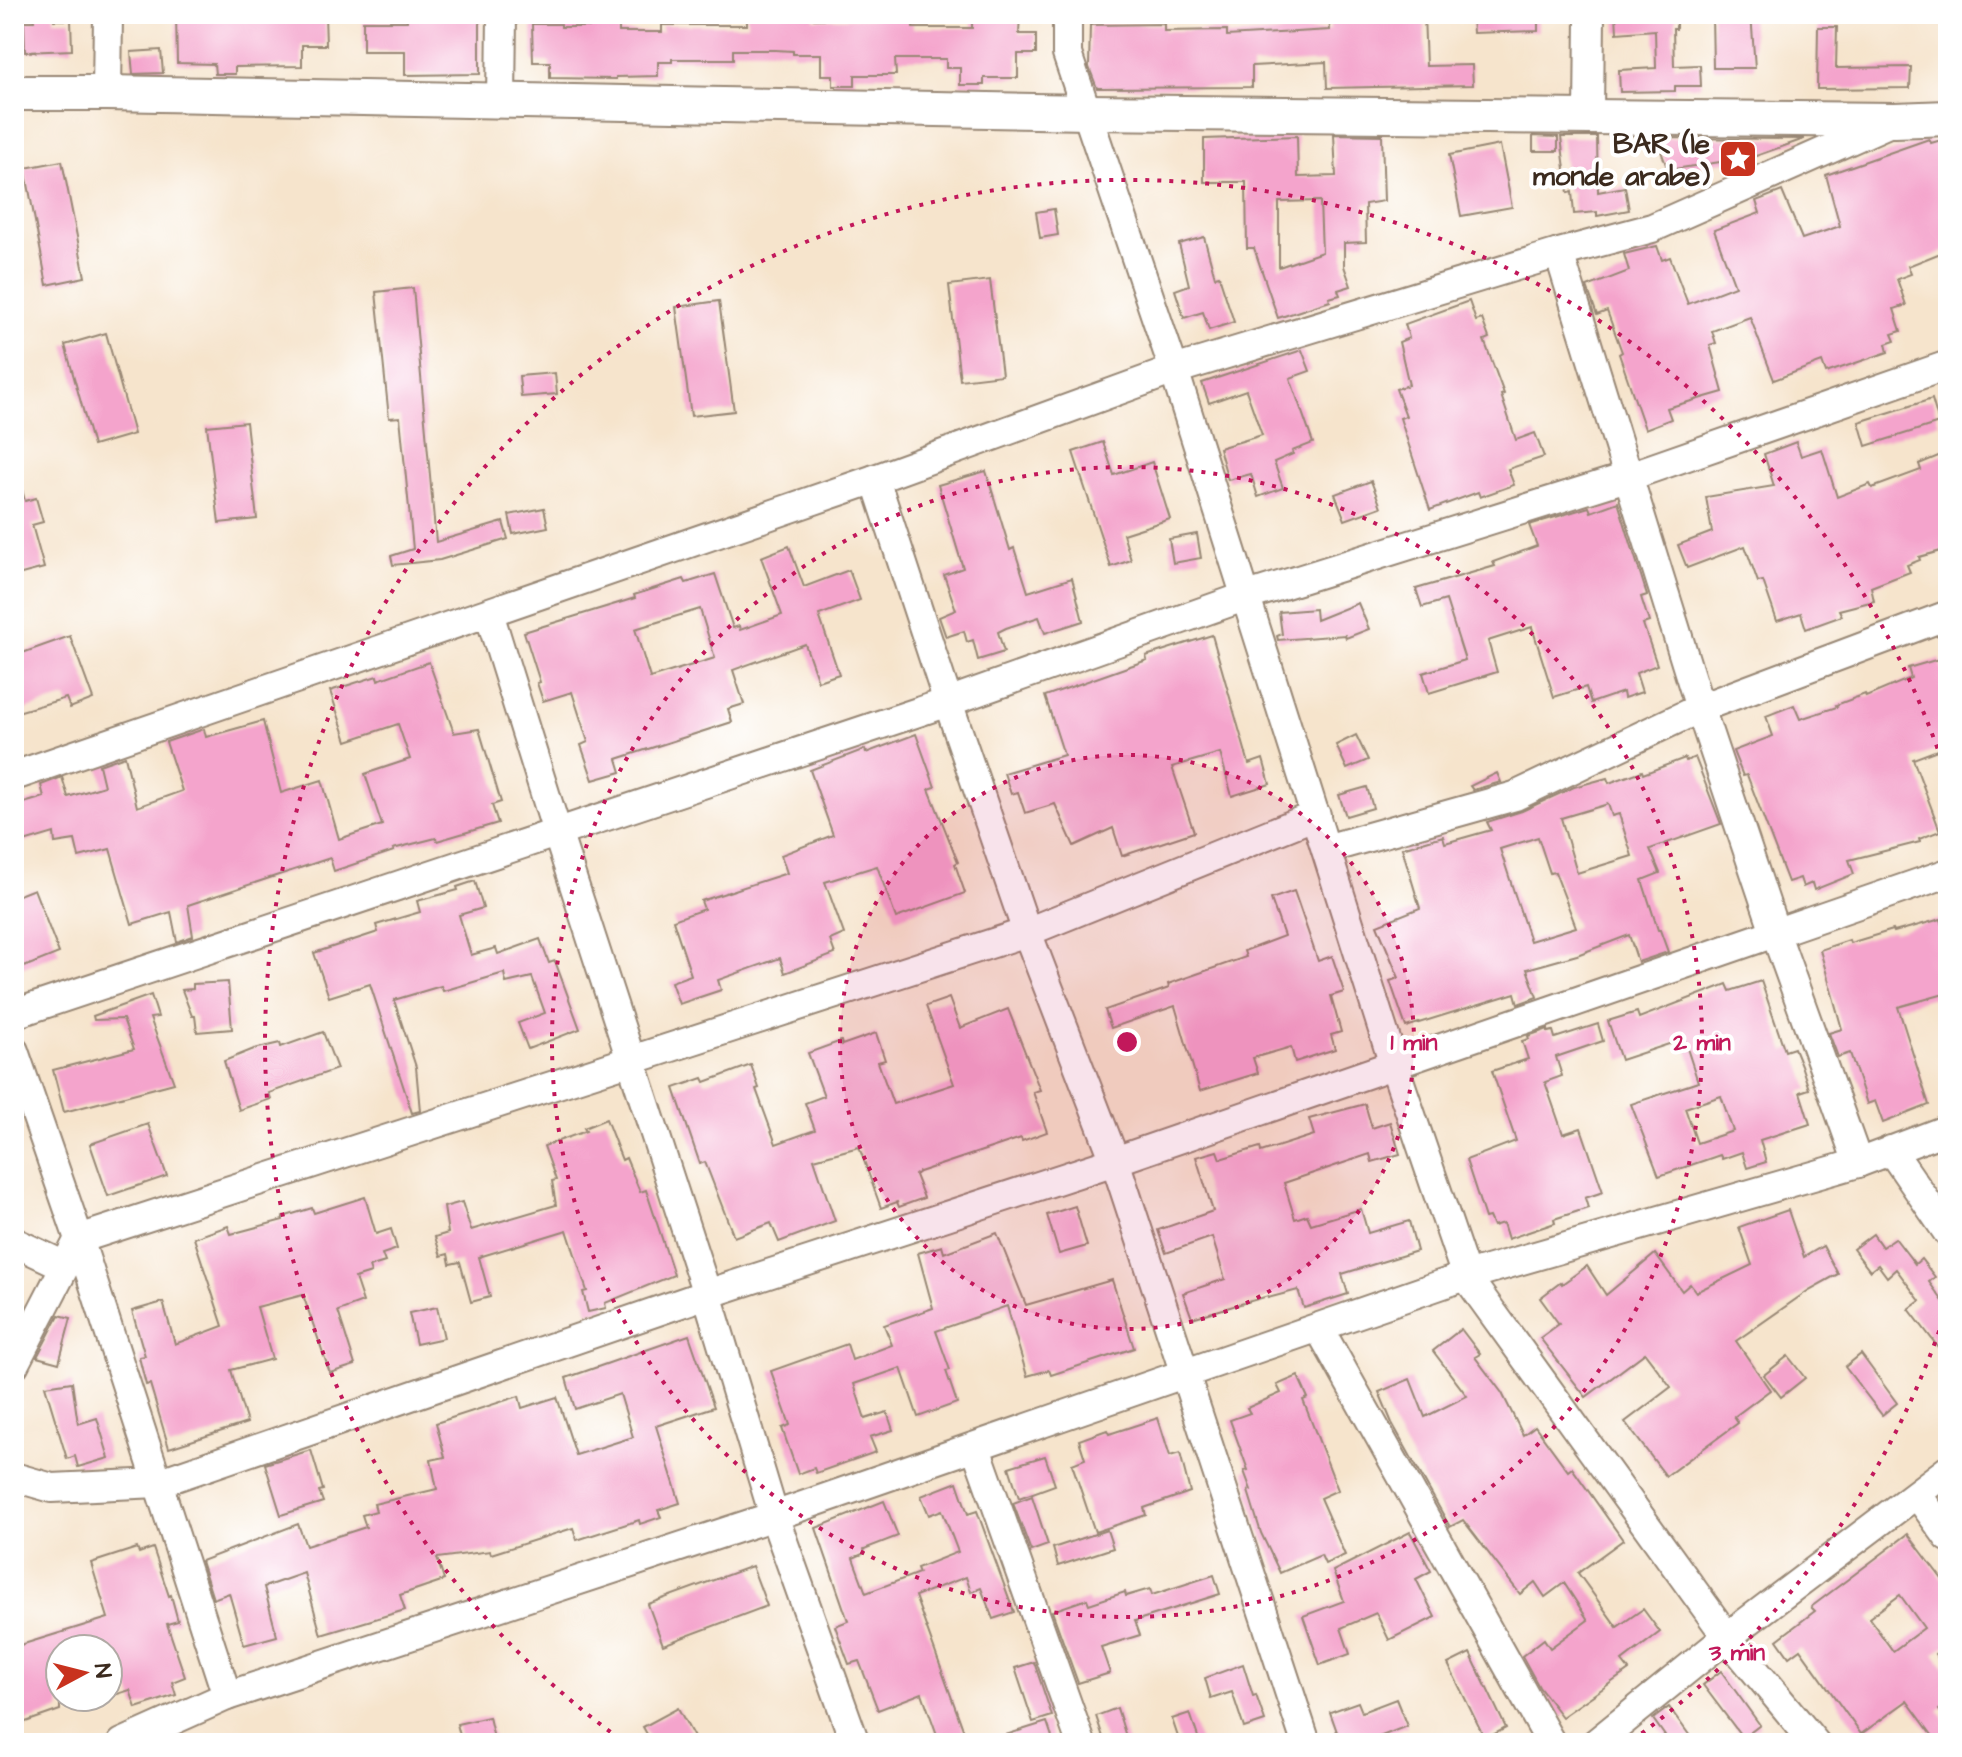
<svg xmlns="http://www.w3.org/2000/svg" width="1962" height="1757" viewBox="0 0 1962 1757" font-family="'Architects Daughter',sans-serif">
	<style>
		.building { fill: #f4a4cc; fill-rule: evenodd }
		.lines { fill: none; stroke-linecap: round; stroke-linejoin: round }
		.minor-casing { stroke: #988775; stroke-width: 32 }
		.tertiary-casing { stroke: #988775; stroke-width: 38 }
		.minor { stroke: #fff; stroke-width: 28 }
		.tertiary { stroke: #fff; stroke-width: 34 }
		.ring { fill: none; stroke: #c2185b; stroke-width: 4; stroke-dasharray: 4 8 }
		.labels { text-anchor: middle; stroke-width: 8; stroke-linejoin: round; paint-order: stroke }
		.poi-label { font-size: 28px; font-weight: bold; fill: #3b2a1e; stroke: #fff; text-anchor: end }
		.centre { fill: #c2185b; stroke: #fff; stroke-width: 4 }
		.ring-label { font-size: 24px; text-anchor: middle; font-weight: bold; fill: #c2185b; stroke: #fff; stroke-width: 8; stroke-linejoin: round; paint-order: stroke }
	</style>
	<rect width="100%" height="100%" fill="#fff"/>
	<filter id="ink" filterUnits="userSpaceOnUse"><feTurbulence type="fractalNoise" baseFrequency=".0125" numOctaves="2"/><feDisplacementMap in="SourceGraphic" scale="16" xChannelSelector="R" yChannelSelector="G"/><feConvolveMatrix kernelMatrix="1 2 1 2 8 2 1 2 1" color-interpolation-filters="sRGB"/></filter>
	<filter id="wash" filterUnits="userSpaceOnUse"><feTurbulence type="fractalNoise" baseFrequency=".006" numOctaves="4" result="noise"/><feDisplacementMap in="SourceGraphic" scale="32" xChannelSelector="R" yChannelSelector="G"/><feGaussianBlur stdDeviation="1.8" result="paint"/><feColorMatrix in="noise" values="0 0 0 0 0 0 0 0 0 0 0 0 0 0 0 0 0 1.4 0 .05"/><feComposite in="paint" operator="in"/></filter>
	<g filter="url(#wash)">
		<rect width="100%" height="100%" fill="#f6e4cc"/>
		<g id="blocks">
			<g class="building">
				<polygon points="33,14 54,14 54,20 71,20 72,50 25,52 24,21 34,21"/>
				<polygon points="176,14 325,14 326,45 302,45 302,66 235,67 235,74 215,74 214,64 177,63"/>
				<polygon points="407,14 480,14 480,74 405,75 405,51 363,51 363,21 407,21"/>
				<polygon points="747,14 814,14 814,19 913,17 913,28 972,28 972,14 1020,14 1019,34 1036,34 1036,54 1018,54 1018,78 984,78 984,85 960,85 960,68 946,68 946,59 895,59 896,75 855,75 855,86 833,86 833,75 821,75 821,54 793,54 793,51 775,50 733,50 733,59 672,59 672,62 658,62 658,76 616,77 616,79 550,78 550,62 533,62 532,24 561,24 561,27 619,27 619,32 662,32 662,25 747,25"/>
				<polygon points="1329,14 1363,14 1363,17 1424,14 1426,66 1472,65 1473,85 1327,88 1326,62 1252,66 1252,87 1097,88 1089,67 1090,25 1164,24 1164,31 1227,30 1227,36 1330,30"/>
				<polygon points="1472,14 1538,14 1538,31 1473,33"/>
				<polygon points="1616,14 1676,14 1676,29 1673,29 1674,66 1700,65 1701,86 1675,86 1675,91 1620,92 1619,70 1656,68 1655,30 1617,33"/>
				<polygon points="1712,14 1751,14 1755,68 1713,68"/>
				<polygon points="1818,27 1837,27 1836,68 1911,67 1910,88 1817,89"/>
				<polygon points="161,50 163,73 133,74 131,52"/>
				<path d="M1334 134 1382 135 1384 201 1365 204 1366 242 1344 243V266L1351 286 1338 290 1340 295 1329 298 1330 301 1278 318 1254 248H1247L1246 182H1204V139L1297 136 1298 177 1336 176ZM1320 201 1322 252 1279 267V202Z"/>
				<polygon points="1533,136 1558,137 1558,151 1533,151"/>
				<polygon points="1561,137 1597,137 1598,192 1625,187 1629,210 1597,216 1597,212 1574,214 1572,192 1568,193"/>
				<polygon points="1660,138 1804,139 1753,157 1668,170 1661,151"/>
				<polygon points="1948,138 1948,250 1908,266 1911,274 1897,279 1906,305 1894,309 1901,331 1892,334 1895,341 1886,344 1888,352 1826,373 1822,362 1774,380 1750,317 1712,331 1716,343 1710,345 1723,392 1667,408 1671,419 1645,429 1619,354 1622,352 1607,311 1597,315 1587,287 1629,271 1624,254 1657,246 1662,260 1670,257 1688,304 1735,286 1714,230 1760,213 1756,201 1782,191 1802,239 1840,226 1826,175 1929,139 1931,143"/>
				<polygon points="1500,145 1512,207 1461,216 1449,155"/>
				<polygon points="62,161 85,277 47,285 25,168"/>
				<polygon points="1054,209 1058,235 1040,238 1036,212"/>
				<polygon points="1204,237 1215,277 1219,276 1234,322 1209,330 1203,312 1184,318 1175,290 1189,285 1179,244"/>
				<polygon points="990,280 1002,375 960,380 949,285"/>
				<polygon points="413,288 436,542 503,522 508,539 440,560 393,565 391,556 413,549 400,417 389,418 376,292"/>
				<polygon points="719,301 734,411 691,416 676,307"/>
				<polygon points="1469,301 1476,321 1482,319 1489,338 1484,340 1504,394 1501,395 1516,440 1535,433 1544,457 1508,469 1514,485 1480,497 1478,492 1430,510 1400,418 1406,416 1396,389 1409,385 1399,342 1409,338 1405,324"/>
				<polygon points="106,333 134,434 93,446 65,345"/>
				<polygon points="1302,350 1310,371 1290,378 1313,443 1292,451 1293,454 1274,462 1283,488 1258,497 1251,474 1228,480 1219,448 1262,435 1246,390 1209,403 1202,383"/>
				<polygon points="555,373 557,394 521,397 519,376"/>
				<polygon points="1932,399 1939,423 1866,446 1859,422"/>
				<polygon points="246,422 257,519 219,523 207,426"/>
				<polygon points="1103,442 1114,475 1152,462 1170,519 1123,534 1131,560 1111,567 1073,452"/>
				<polygon points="1796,442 1801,456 1822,449 1837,497 1870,484 1872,488 1921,470 1919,464 1948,452 1948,549 1919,557 1920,560 1907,565 1910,572 1871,587 1874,601 1839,610 1842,616 1806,629 1801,613 1777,621 1763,581 1758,582 1745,546 1687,568 1678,545 1712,532 1706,497 1774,486 1764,454"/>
				<polygon points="986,471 1010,550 1014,548 1028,592 1072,578 1083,621 1045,633 1039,617 1006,628 998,632 1004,652 978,660 973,640 967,642 964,631 946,637 939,617 956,610 944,575 963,568 938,485"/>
				<polygon points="1371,481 1381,507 1345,520 1335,494"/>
				<polygon points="20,482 25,501 36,498 43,522 32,525 44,568 14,576 14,483"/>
				<polygon points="1618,502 1647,595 1641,597 1649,622 1643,624 1657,665 1636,673 1642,692 1624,698 1623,692 1591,703 1586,687 1554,697 1532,627 1488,641 1497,672 1429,693 1423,673 1465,660 1446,600 1422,607 1416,589 1495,566 1493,562 1537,546 1529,525 1589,507 1591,512"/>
				<polygon points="544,508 548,527 513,534 509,515"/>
				<polygon points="1197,534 1201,558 1173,563 1169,539"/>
				<path d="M789 546 804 587 849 570 860 600 819 615 839 674 818 681 805 644 733 670 744 704 728 709 732 722 617 759 621 772 593 780 581 745 588 742 572 692 543 701 537 683 540 682 524 632 635 598 634 595 684 579 686 583 715 574 733 628 739 626 740 630 782 615 761 557ZM700 609 715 658 650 678 635 629Z"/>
				<polygon points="1358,603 1369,629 1346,638 1345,635 1278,640 1277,636 1282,634 1279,612 1315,609 1316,620"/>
				<polygon points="1212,635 1249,764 1263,759 1270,784 1232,796 1220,753 1172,767 1194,832 1122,856 1113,828 1074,846 1055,804 1025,813 1018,792 1011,794 1004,773 1064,755 1045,696 1147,660 1146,656"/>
				<polygon points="70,636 93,699 70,708 66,698 14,713 14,656"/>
				<polygon points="1939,659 1948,689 1948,746 1913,759 1940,831 1919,839 1920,842 1849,860 1854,874 1814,890 1812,883 1803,887 1800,878 1788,882 1747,775 1743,776 1733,751 1773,736 1766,716 1794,705 1800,719 1837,707 1836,705 1865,694 1866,697 1911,678 1908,668"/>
				<polygon points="429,662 454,733 479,729 501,802 492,805 498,823 437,841 436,838 393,849 394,851 334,871 330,858 188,905 193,936 177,942 171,912 132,924 110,849 79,857 75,840 55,843 54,833 14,845 14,806 44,797 41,785 62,777 68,797 104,786 99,765 125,756 137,807 182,791 166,742 204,729 206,737 263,721 281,793 322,780 339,839 382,825 365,774 410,759 398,724 347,741 330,691 377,676 378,680"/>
				<polygon points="916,734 935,787 929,789 958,862 955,864 965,893 896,918 877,866 825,882 844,934 830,940 835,954 785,973 780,958 718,980 721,990 679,1004 671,982 691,975 673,920 704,909 701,901 787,873 781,855 833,835 810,770 865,749 866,753"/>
				<polygon points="1356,735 1368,760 1347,769 1336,745"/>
				<path d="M1695 757 1721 824 1650 849 1660 873 1642 880 1658 930H1660L1668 952 1638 962 1629 935 1577 955 1527 969 1537 997 1518 1004 1515 993 1406 1027 1390 981 1399 978 1377 925 1420 908 1402 848 1443 836 1445 843 1491 830 1487 822 1522 811 1574 787 1607 778 1609 783 1642 771 1643 774 1685 758 1686 761ZM1608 804 1612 816 1619 814 1632 856 1577 873 1561 818ZM1538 837 1550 873 1555 872 1576 927 1530 941 1500 849Z"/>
				<polygon points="1497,773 1501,782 1473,790 1470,786"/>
				<polygon points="1367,787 1373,808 1346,816 1339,795"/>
				<polygon points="475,881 483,908 459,915 471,955 496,948 498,954 540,939 549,963 555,961 580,1029 528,1049 518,1023 545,1013 532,977 506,983 504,973 443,991 441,986 394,1000 416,1067 420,1111 412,1113 370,984 329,997 314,953 378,932 376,925 420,912 417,901 458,890 457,887"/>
				<polygon points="34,889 59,953 14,971 14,897"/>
				<polygon points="1294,891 1318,961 1332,956 1344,992 1331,996 1341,1032 1331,1035 1335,1049 1295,1062 1291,1047 1253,1058 1258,1073 1200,1091 1175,1006 1111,1028 1105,1010 1169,988 1168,984 1246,957 1244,951 1284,936 1271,899"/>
				<polygon points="1941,919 1948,941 1948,993 1898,1007 1929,1105 1883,1123 1875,1101 1867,1104 1850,1053 1838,1057 1829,1033 1842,1029 1820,950 1849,940 1850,943 1893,930 1894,932"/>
				<path d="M1761 981 1785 1051 1794 1048 1801 1065 1809 1089 1800 1092 1810 1124 1760 1140 1766 1162 1747 1168 1742 1152 1722 1159 1720 1155 1659 1176 1631 1104 1698 1082 1684 1039 1621 1060 1608 1021 1637 1012 1639 1018 1727 984 1730 991ZM1721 1096 1733 1131 1697 1143 1685 1108Z"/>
				<polygon points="228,982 232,1029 197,1032 195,1016 192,1016 182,990 193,989 193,984"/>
				<polygon points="151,995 158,1017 150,1018 174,1083 64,1112 53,1070 134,1049 123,1019 94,1020 93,1016"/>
				<polygon points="949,998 960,1028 1008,1009 1040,1090 1033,1092 1047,1132 1022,1141 1021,1138 919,1172 915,1175 924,1198 899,1207 897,1202 881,1208 859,1147 814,1159 835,1221 779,1242 771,1223 734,1237 705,1162 700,1164 674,1088 703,1078 705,1082 751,1065 759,1088 756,1089 776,1144 815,1130 805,1103 824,1096 808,1053 841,1041 842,1045 876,1033 885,1060 878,1062 893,1104 954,1084 926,1006"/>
				<polygon points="1598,1024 1603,1041 1556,1057 1562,1076 1545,1082 1563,1134 1581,1128 1603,1192 1585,1198 1588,1208 1554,1219 1555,1223 1508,1239 1503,1223 1493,1226 1489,1217 1485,1218 1466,1160 1516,1141 1492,1071 1528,1059 1522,1041 1529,1039 1528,1036 1548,1029 1548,1032 1553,1031 1555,1038"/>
				<polygon points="323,1032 337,1069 269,1093 271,1099 239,1110 224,1061 254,1049 280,1043 281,1047"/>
				<polygon points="1365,1104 1372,1128 1390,1122 1400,1154 1372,1162 1370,1154 1284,1183 1295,1219 1307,1215 1311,1224 1361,1209 1368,1233 1409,1221 1417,1251 1342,1274 1348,1294 1304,1308 1298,1290 1268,1298 1268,1296 1192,1318 1183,1293 1225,1279 1212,1237 1166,1253 1158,1230 1213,1211 1196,1157 1217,1151 1220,1159 1260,1147 1261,1152 1314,1135 1309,1119"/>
				<polygon points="606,1119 622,1160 626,1158 640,1192 646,1190 674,1275 605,1303 606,1308 588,1312 583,1292 587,1291 567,1230 479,1257 490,1297 471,1302 460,1262 450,1264 448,1254 441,1256 435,1237 448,1233 444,1207 462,1202 471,1230 556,1205 552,1181 556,1180 544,1146 586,1131 584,1128"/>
				<polygon points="148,1124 167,1176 108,1196 90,1144"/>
				<polygon points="365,1197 376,1234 391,1229 397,1249 382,1254 385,1262 369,1267 371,1273 355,1278 363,1302 338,1311 355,1365 330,1373 303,1295 257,1307 272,1359 231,1370 247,1423 169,1448 150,1384 146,1385 139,1357 145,1356 132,1311 163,1302 175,1344 223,1326 194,1238 228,1226 231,1234 283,1220 283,1217 312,1208 314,1213"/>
				<polygon points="1075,1206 1087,1246 1059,1254 1047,1215"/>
				<polygon points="1788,1210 1804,1257 1823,1246 1838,1274 1809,1290 1736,1341 1770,1390 1734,1417 1738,1423 1666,1476 1625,1422 1671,1387 1645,1353 1586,1397 1540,1338 1559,1324 1540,1298 1561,1282 1562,1284 1587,1266 1606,1295 1655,1254 1682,1291 1690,1284 1696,1292 1752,1265 1739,1227"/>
				<polygon points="997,1233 1026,1305 1112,1280 1134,1348 1051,1375 1049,1370 1027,1376 1007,1306 936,1331 950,1370 946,1371 957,1403 918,1417 901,1368 854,1384 865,1419 887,1412 893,1430 870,1437 876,1452 816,1473 814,1468 798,1474 782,1428 790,1425 771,1371 847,1344 852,1360 892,1345 884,1325 933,1308 918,1253 942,1246 944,1253"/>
				<polygon points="1873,1234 1882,1247 1895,1238 1915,1264 1921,1259 1935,1277 1929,1282 1948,1308 1948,1360 1909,1309 1920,1301 1896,1269 1887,1277 1878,1265 1870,1271 1853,1249"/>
				<polygon points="437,1307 444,1338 416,1344 409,1313"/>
				<polygon points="59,1315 71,1318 59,1363 37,1357"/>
				<polygon points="1461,1329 1480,1354 1475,1357 1502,1393 1523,1435 1535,1426 1568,1471 1572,1468 1623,1540 1578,1573 1617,1627 1643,1609 1660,1632 1622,1661 1629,1670 1562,1717 1539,1687 1522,1656 1544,1639 1550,1648 1588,1620 1564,1583 1545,1597 1535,1582 1520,1594 1463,1520 1450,1527 1392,1423 1379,1392 1410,1379 1425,1417 1467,1396 1433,1351"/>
				<polygon points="689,1335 714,1407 656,1426 680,1503 658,1510 661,1517 640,1524 639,1520 577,1540 573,1528 491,1554 490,1551 437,1558 444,1580 400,1595 405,1610 321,1635 304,1573 264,1587 277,1636 244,1645 229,1593 213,1599 201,1561 298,1524 306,1546 366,1527 362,1515 376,1511 374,1504 437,1489 431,1460 445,1457 436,1423 439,1422 519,1396 522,1408 557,1397 576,1455 633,1437 620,1394 575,1409 566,1378"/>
				<polygon points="1861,1354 1897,1403 1882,1415 1845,1367"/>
				<polygon points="1788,1356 1805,1378 1781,1397 1764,1375"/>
				<polygon points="1298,1376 1308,1398 1303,1400 1338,1490 1320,1498 1345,1555 1325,1564 1321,1555 1280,1573 1261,1533 1248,1491 1251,1490 1244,1471 1248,1470 1230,1420 1250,1413 1247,1408 1281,1393 1277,1385"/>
				<polygon points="72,1382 78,1424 97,1418 109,1458 78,1467 75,1456 67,1459 45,1386"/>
				<polygon points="1158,1418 1170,1456 1180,1453 1190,1492 1144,1508 1146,1515 1095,1532 1072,1464 1085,1459 1079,1440 1107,1430 1109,1434"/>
				<polygon points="311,1450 323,1490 319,1491 323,1502 281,1515 265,1464"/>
				<polygon points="1045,1456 1055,1485 1019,1498 1009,1467"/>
				<polygon points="957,1482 968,1514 977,1511 1014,1612 993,1619 981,1588 971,1592 966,1577 915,1596 968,1743 940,1743 922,1693 878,1710 859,1661 849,1664 835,1626 848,1621 816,1528 884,1501 898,1536 864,1549 865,1553 853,1558 866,1593 919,1573 917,1568 958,1552 942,1510 929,1515 921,1496"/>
				<polygon points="1032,1496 1048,1545 1031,1551 1013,1503"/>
				<polygon points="1107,1530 1113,1548 1058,1566 1053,1548"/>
				<polygon points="1410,1532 1431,1571 1416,1579 1435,1617 1389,1640 1376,1613 1341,1628 1350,1654 1320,1665 1303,1616 1344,1601 1333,1571"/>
				<path d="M1908 1534 1948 1587V1644L1935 1654 1948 1672V1703L1939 1710 1948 1723V1743H1938L1907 1701 1861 1734 1800 1649 1789 1657 1777 1640 1815 1611 1811 1607ZM1900 1595 1924 1628 1893 1651 1869 1618Z"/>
				<polygon points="137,1548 139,1553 153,1548 169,1596 171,1595 178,1621 167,1624 185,1677 172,1682 176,1695 136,1708 130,1690 108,1697 108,1649 60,1649 60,1710 14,1726 14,1647 108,1618 91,1563"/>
				<polygon points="752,1566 767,1606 663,1645 648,1604"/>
				<polygon points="1214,1575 1220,1594 1135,1621 1140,1635 1101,1647 1110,1673 1078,1683 1052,1611 1087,1599 1089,1604 1125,1592 1126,1596 1150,1589 1152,1595"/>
				<polygon points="1470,1653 1506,1728 1485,1739 1448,1664"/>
				<polygon points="1034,1662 1052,1716 1033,1722 1015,1668"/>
				<polygon points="1243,1664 1253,1696 1256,1695 1265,1721 1244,1728 1232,1692 1211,1699 1205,1678"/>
				<polygon points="1721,1671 1760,1725 1743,1738 1703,1685"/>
				<polygon points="1396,1699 1407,1726 1364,1743 1341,1743 1330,1712 1358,1702 1362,1712"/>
				<polygon points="1669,1707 1695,1743 1670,1743 1653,1719"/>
				<polygon points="678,1708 697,1743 652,1743 643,1727"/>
				<polygon points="1117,1708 1128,1743 1105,1743 1096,1716"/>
				<polygon points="1190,1713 1200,1743 1180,1743 1172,1719"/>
				<polygon points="489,1717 495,1743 462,1743 457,1724"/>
				<polygon points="1047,1722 1054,1743 994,1743 993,1739"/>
			</g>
		</g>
	</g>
	<g filter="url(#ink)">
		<use href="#blocks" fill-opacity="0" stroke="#988775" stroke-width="2"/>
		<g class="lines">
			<g class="minor-casing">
				<g id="minor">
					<polyline points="1067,14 1067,54 1174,370 1394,1065 1466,1276 1727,1637 1815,1743"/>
					<polyline points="107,93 108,14"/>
					<polyline points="501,101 502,14"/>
					<polyline points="1589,116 1590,14"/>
					<polyline points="1559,253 1700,708 1775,932 1858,1163"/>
					<polyline points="875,479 948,702 1027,932 1115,1161 1306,1743"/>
					<polyline points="489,613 557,832 707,1294 774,1516 855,1743"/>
					<polyline points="14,776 875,479 1174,370 1559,253 1652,228 1893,121"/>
					<polyline points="1326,849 1515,796 1700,708 1948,615"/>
					<polyline points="14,1014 948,702 1244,597 1627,477 1948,365"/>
					<polyline points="14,1051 79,1239 227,1696"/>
					<polyline points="1891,1150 1948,1233"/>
					<polyline points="14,1242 65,1266"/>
					<polyline points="1319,1328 1551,1743"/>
					<polyline points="14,1365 79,1239 1027,932 1316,815"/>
					<polyline points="976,1448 1081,1743"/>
					<polyline points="14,1477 52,1488 158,1483 707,1294 1115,1161 1948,873"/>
					<polyline points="1917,1494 1948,1537"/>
					<polyline points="122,1743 227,1696 774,1516 1466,1276 1858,1163 1948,1129"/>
					<polyline points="1596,1743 1727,1637 1948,1470"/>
				</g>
			</g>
			<g class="tertiary-casing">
				<polyline id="tertiary" points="14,93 107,93 1088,112 1895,120 1948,118"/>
			</g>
			<use href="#minor" class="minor"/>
			<use href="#tertiary" class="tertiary"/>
		</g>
	</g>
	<circle cx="1127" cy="1042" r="287" fill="#c2185b" fill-opacity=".12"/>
	<g class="ring">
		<circle cx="1127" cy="1042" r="287"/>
		<circle cx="1127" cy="1042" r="575"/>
		<path d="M1947 1308A862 862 0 0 1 1634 1739M620 1739A862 862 0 1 1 1947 776"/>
	</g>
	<defs>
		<g id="sight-square" transform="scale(2)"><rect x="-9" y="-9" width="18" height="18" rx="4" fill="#c8321e" stroke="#fff"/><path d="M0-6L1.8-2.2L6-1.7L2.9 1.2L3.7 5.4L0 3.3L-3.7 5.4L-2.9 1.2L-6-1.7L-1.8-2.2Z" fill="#fff"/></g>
	</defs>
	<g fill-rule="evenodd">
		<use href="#sight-square" x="1738" y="159"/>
	</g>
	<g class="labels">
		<g class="poi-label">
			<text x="1710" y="153">BAR (le<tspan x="1710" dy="32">monde arabe)</tspan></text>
		</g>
	</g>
	<circle cx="1127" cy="1042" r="12" class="centre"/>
	<g class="ring-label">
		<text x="1414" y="1050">1 min</text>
		<text x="1702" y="1050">2 min</text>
		<text x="1737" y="1660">3 min</text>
	</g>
	<rect width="1962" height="1757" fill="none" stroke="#fff" stroke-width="48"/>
	<g transform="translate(84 1673) rotate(83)"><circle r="38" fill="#ffffff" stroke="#b1aaa5" stroke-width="2"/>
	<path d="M0-6L14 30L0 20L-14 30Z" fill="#c8321e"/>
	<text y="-12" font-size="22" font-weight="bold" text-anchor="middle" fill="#3b2a1e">N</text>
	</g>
</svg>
